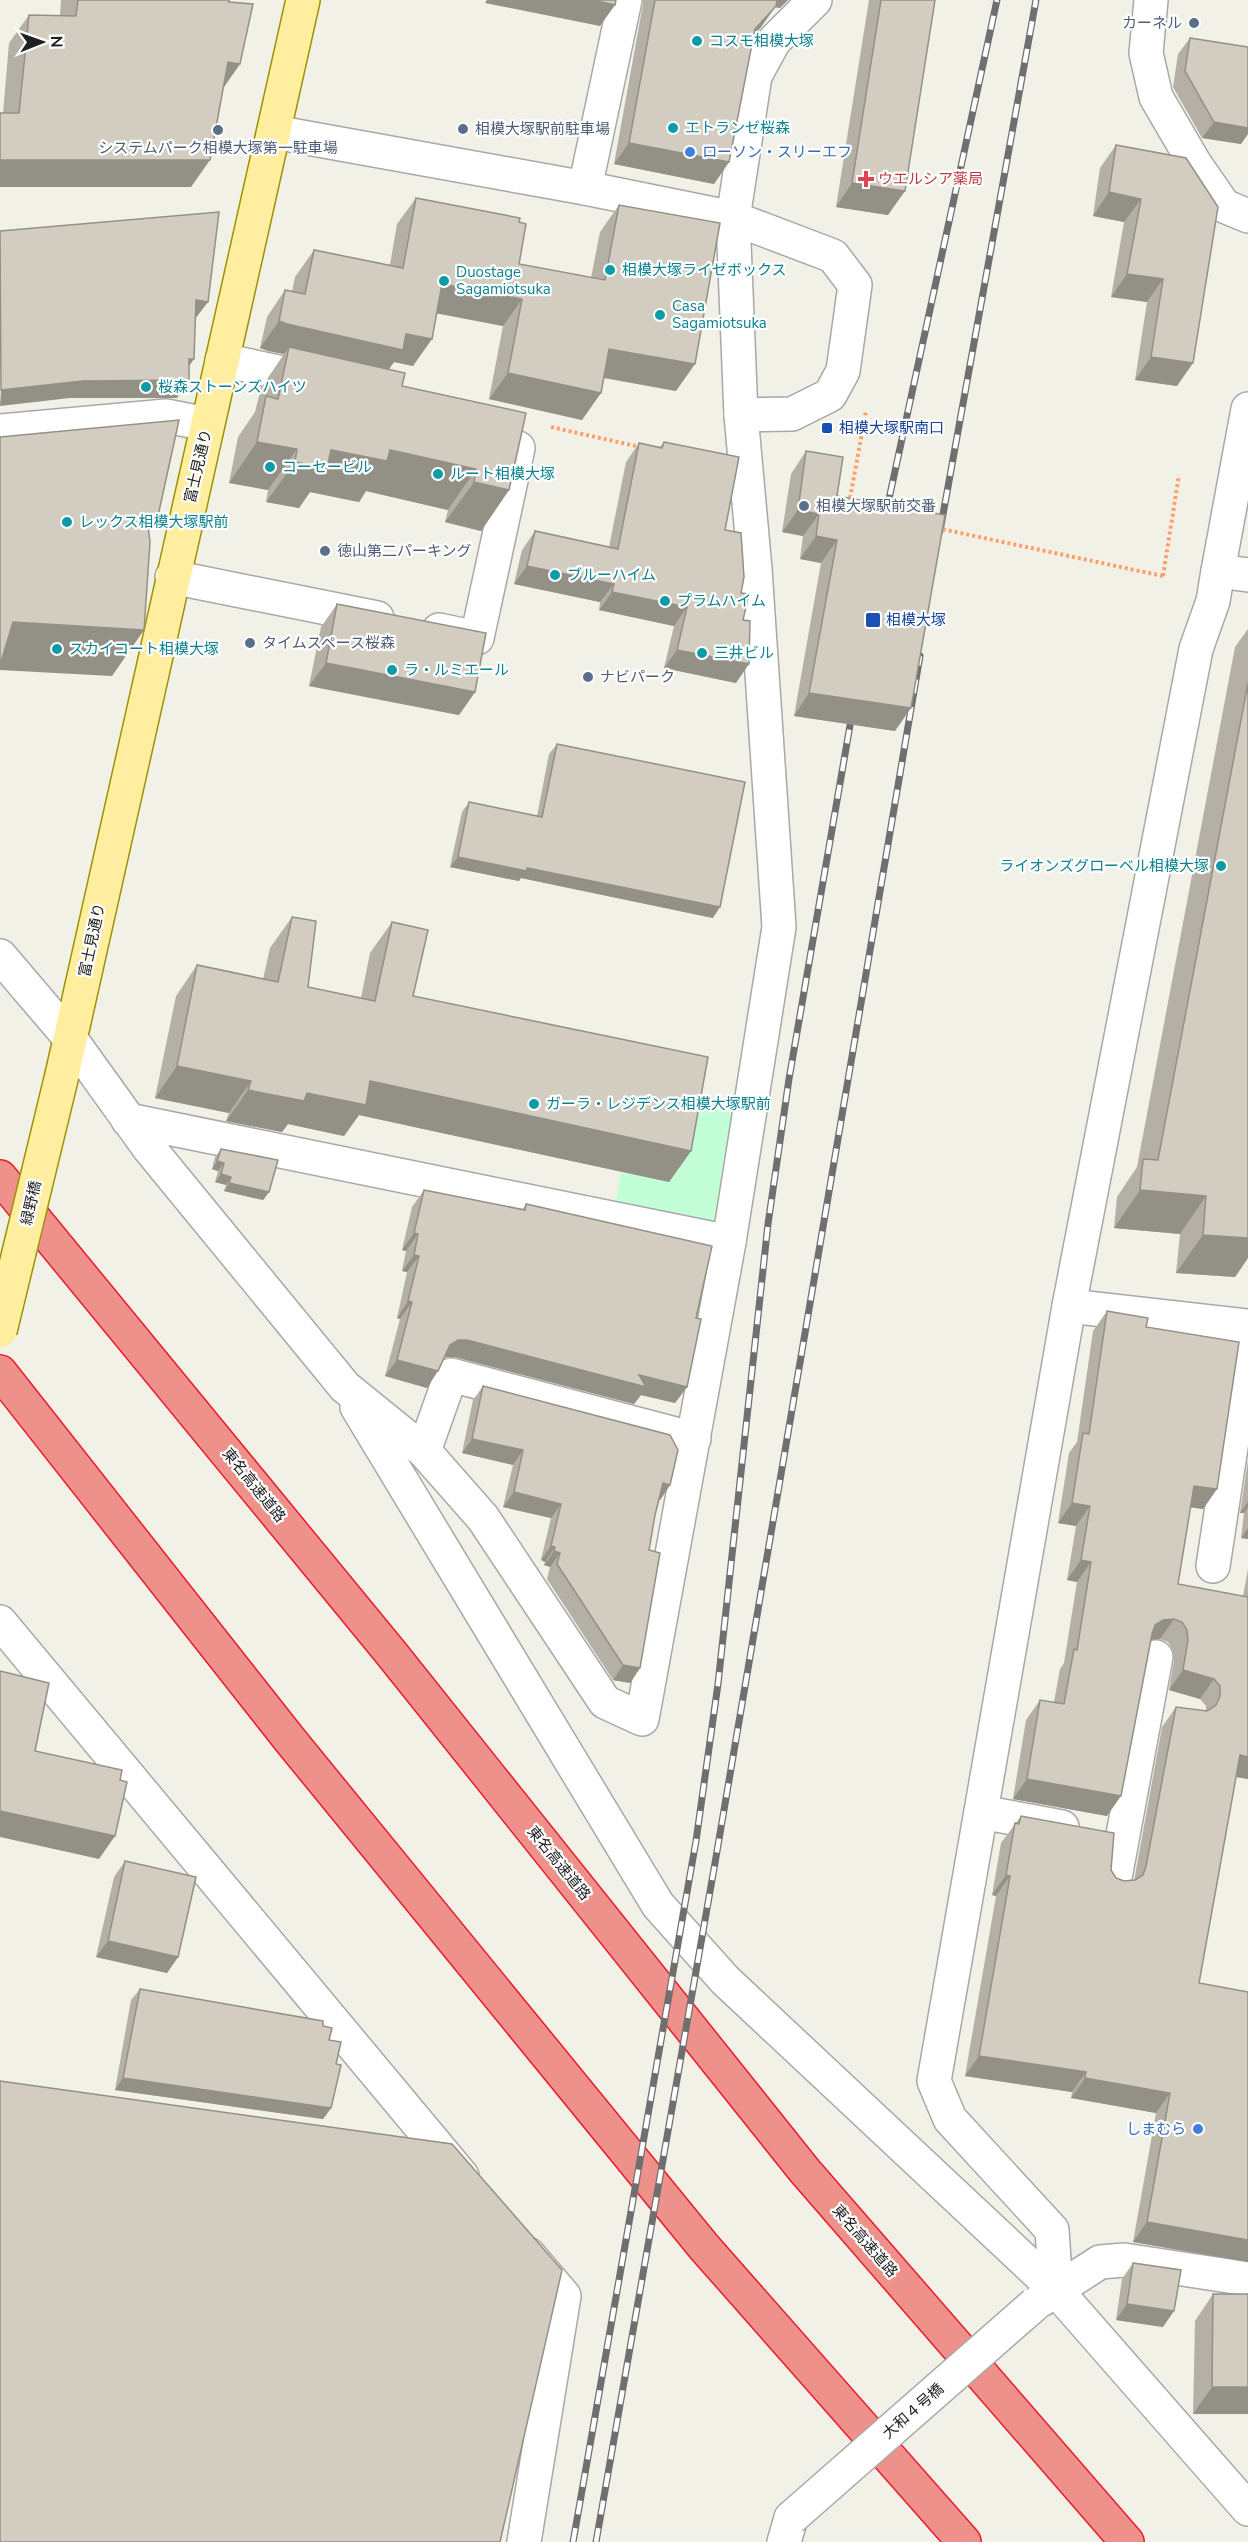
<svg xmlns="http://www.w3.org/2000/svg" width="1248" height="2542" viewBox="0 0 1248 2542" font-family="'Nunito Sans','Noto Sans JP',sans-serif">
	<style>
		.park { fill: #c2fed6 }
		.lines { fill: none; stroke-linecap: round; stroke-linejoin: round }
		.minor-casing { stroke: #a8a8a8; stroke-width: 36 }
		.major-casing { stroke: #9e9200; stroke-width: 36 }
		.highway-casing { stroke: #e91b2d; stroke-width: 36 }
		.path { stroke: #ffa06b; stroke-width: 4; stroke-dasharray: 3 3; stroke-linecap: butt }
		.minor { stroke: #fff; stroke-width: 33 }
		.major { stroke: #ffee9f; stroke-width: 33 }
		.highway { stroke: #ee918a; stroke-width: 33 }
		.rail-casing { stroke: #6f6f6f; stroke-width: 7 }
		.rail { stroke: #fff; stroke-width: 4.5; stroke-dasharray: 14; stroke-linecap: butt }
		.minor-bridge-casing { stroke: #a8a8a8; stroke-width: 36; stroke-linecap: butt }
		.major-bridge-casing { stroke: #9e9200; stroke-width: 36; stroke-linecap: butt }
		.path-bridge { stroke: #ffa06b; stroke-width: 4; stroke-dasharray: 3 3; stroke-linecap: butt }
		.minor-bridge { stroke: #fff; stroke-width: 33 }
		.major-bridge { stroke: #ffee9f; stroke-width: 33 }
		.wall { fill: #b5b0a5 }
		.shaded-wall { fill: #939086 }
		.building { fill: #d2cdc0; stroke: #939086; stroke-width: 1.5 }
		.service-dot { fill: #5c6f8a; stroke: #fff; stroke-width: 2 }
		.culture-dot { fill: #0f9aa8; stroke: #fff; stroke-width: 2 }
		.shop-dot { fill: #3f7fe0; stroke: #fff; stroke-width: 2 }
		.health-dot { fill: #e0444e; stroke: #fff; stroke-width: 2 }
		.transit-dot { fill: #1a4fb4; stroke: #fff; stroke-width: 2 }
		.labels { text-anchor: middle; stroke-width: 4.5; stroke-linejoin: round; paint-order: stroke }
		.service-label { font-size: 15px; fill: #4e5e75; stroke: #fff; text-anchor: start }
		.culture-label { font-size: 15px; fill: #0d838f; stroke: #fff; text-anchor: start }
		.shop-label { font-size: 15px; fill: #366cbe; stroke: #fff; text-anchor: start }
		.health-label { font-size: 15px; fill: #be3a42; stroke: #fff; text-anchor: start }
		.transit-label { font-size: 15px; fill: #164399; stroke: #fff; text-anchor: start }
		.street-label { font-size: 15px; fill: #212121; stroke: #fff }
	</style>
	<rect width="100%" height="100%" fill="#f2f1e7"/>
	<polygon class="park" points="684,1104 733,1113 714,1223 615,1205 621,1172 669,1182"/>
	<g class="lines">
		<g class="minor-casing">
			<g id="minor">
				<polyline points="1151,0 1146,53 1156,97 1195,164 1224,206 1248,216"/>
				<polyline points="274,132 585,188 733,218 833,256 855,285 843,371 830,395 792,414 741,415"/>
				<polyline points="585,188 625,0"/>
				<polyline points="222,360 316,380"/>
				<polyline points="1248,409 1218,571 1248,575"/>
				<polyline points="0,431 166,416 207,424"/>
				<polyline points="172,577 377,618"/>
				<polyline points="439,630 477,638 518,448"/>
				<polyline points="0,956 70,1038 149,1148 345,1387 424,1451 483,1518 605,1702 642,1719 729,1242 779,927 755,569 741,415 733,218 755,76 774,41 815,0"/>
				<polyline points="128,1120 729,1242"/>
				<polyline points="1069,1306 1248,1326"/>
				<polyline points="357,1407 658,1905 725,1980 1056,2290 1248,2509"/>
				<polyline points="424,1451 451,1375 694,1439"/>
				<polyline points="1213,1566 1248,1335"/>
				<polyline points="0,1622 462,2176"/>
				<polyline points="981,1812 1062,1827"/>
				<polyline points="1114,1883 1156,1657"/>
				<polyline points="1056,2290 1052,2230 950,2119 934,2081 1069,1306 1196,649 1213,601 1218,571"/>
				<polyline points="1041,2300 1100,2262 1124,2260 1248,2279"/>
				<polyline points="524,2542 564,2296 528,2254"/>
				<polyline points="784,2542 791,2518"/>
			</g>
		</g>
		<g class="major-casing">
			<polyline id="major" points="62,1075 303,0"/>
		</g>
		<g class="highway-casing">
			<g id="highway">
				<polyline points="0,1177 391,1653 804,2170 1127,2542"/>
				<polyline points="0,1372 290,1740 704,2247 964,2542"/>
			</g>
		</g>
		<g class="path">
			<polyline points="551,427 640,447"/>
			<polyline points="849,504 866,411"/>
			<polyline points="1163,576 1179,475"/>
		</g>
		<use href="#minor" class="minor"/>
		<use href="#major" class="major"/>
		<use href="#highway" class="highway"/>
		<g class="rail-casing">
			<g id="rail">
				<polyline points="884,522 997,0"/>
				<polyline points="940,531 1036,0"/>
				<polyline points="573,2542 696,1841 718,1684 768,1224 789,1079 853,708"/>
				<polyline points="596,2542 715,1863 920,656"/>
			</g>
		</g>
		<use href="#rail" class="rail"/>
		<g class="minor-bridge-casing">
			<polyline id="minor-bridge" points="791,2518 1035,2304"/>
		</g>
		<g class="major-bridge-casing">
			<polyline id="major-bridge" points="0,1331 62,1075"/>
		</g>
		<polyline class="path-bridge" points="937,528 1163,576"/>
		<use href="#minor-bridge" class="minor-bridge"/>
		<use href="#major-bridge" class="major-bridge"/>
	</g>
	<g class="wall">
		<polygon points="61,0 229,0 240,64 224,87 191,187 0,187 0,113 3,113 9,43 29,15 60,16"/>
		<polygon points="643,0 788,0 780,8 775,7 761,27 753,36 729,162 714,184 614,164 643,4"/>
		<polygon points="869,0 935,0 888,215 836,207"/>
		<polygon points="1190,38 1241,144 1202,138 1173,87 1178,54"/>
		<polygon points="1116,145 1186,158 1177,386 1135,380 1147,302 1111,297 1124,222 1093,216 1100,168"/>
		<polygon points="416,198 519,264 591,278 600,232 619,205 676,391 603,378 582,420 489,399 503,326 437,313 413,366 394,362 389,369 402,386 509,490 481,531 445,522 448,510 366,491 359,502 310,492 299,508 266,502 268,490 229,483 238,437 255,412 261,388 284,354 268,351 260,348 267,317 285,290 292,292 295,277 314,250 390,265 397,224"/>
		<polygon points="664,442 725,530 741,593 743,620 736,683 664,668 674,626 599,610 600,602 514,584 522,550 535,531 609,547 626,462 639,443 660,447"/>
		<polygon points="806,451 837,496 895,731 794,716 821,563 800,559 803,536 782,532 791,474"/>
		<polygon points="337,604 475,692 459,715 309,686 321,627"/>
		<polygon points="1248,629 1248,1258 1235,1277 1176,1273 1180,1234 1114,1228 1117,1197 1137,1167 1235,647"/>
		<polygon points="557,744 713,918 521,878 519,881 450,867 462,812 469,802 537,816 549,754"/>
		<polygon points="292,917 308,987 361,998 370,953 392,922 413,996 691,1151 669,1182 359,1115 344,1136 288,1124 282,1132 226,1121 229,1113 155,1098 176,996 197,965 263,979 270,948"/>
		<polygon points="221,1149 269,1192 263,1200 224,1191 226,1185 215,1182 218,1171 212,1169 215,1157"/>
		<polygon points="424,1190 522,1210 526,1204 696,1318 687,1387 675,1403 641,1395 634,1404 455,1357 446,1357 444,1358 427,1388 385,1376 400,1319 397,1318 407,1272 402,1271 406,1251 402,1250 412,1207"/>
		<polygon points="1107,1311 1146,1327 1217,1489 1203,1509 1190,1507 1178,1584 1243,1596 1248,1569 1248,1779 1236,1777 1199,1983 1248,2262 1133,2242 1156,2113 1071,2098 1072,2092 965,2076 996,1896 992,1895 1001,1843 1021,1816 1111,1870 1116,1878 1124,1881 1134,1881 1162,1727 1176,1707 1206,1711 1206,1706 1200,1699 1169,1690 1174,1660 1173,1650 1168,1642 1160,1639 1150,1640 1107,1816 1013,1799 1026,1720 1040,1700 1054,1702 1060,1669 1064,1663 1077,1582 1067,1580 1076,1526 1058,1523 1069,1453 1077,1442 1093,1331"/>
		<polygon points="483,1386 670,1485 660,1500 659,1499 655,1515 649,1550 640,1668 630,1683 613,1680 547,1579 550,1567 544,1565 545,1562 541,1560 551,1518 503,1507 513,1465 462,1453 473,1400"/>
		<polygon points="1248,1460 1248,1539 1241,1538 1244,1513 1240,1513"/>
		<polygon points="125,1861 178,1957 167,1973 96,1957 114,1877"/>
		<polygon points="140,1989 323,2026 336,2064 331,2108 323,2119 115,2090 131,2000"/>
		<polygon points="1133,2263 1163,2327 1116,2320 1122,2279"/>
		<polygon points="1213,2294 1248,2414 1193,2414 1195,2321"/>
	</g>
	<g class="shaded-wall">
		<polygon points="487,0 593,0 615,5 600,26 485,3"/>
		<polygon points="769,0 788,0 780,8 775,7 761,27 739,51"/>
		<polygon points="228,62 240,64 221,91"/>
		<polygon points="1214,122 1248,128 1248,134 1241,144 1202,138"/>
		<polygon points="629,143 729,162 714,184 614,164"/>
		<polygon points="0,160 210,160 191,187 0,187"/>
		<polygon points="852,183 905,191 888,215 836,207"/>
		<polygon points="1109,192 1141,199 1124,222 1093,216"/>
		<polygon points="1127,274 1163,279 1147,302 1111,297"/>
		<polygon points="442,284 522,299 503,326 424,311"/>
		<polygon points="196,300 208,302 195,319"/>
		<polygon points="279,321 406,334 432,339 413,366 394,362 384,376 289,347 284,354 268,351 260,348"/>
		<polygon points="609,349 695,364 676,391 590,375"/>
		<polygon points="1151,357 1193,363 1177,386 1135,380"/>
		<polygon points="189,359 194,359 182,376"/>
		<polygon points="508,373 601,393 582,420 489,399"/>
		<polygon points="189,380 177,398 70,398 0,406 1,390 82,381"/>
		<polygon points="257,442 297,449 268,490 229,483"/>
		<polygon points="331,450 390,450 476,469 448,510 366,491 359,502 310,492 299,508 266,502 295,462"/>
		<polygon points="474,482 509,490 481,531 445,522"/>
		<polygon points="798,510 819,514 803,536 782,532"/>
		<polygon points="158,516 126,563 147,517"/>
		<polygon points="816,536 837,540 821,563 800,559"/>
		<polygon points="527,566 614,584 600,602 514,584"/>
		<polygon points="612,592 687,607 674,626 599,610"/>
		<polygon points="13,622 144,630 112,676 0,670 0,640"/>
		<polygon points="677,650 749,664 736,683 664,668"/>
		<polygon points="326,663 475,692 459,715 309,686"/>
		<polygon points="809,693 911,708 895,731 794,716"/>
		<polygon points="458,857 527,868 720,907 713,918 521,878 519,881 450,867"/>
		<polygon points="177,1066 251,1081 229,1113 155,1098"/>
		<polygon points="370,1081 691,1151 669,1182 359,1115 344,1136 288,1124 282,1132 226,1121 248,1090 307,1093"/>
		<polygon points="217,1161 224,1163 218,1171 212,1169"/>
		<polygon points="221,1174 231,1177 226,1185 215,1182"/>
		<polygon points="229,1183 269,1192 263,1200 224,1191"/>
		<polygon points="1140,1190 1206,1196 1180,1234 1114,1228"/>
		<polygon points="1248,1229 1248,1258 1235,1277 1176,1273 1203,1235"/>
		<polygon points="414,1233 418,1234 406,1251 402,1250"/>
		<polygon points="414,1255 419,1256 407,1272 402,1271"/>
		<polygon points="408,1301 412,1302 400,1319 397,1318"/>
		<polygon points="458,1340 467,1340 639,1375 687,1387 675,1403 641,1395 634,1404 455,1357 446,1357 438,1361 450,1345"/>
		<polygon points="397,1360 438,1371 427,1388 385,1376"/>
		<polygon points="472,1439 523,1450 513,1465 462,1453"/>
		<polygon points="663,1483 670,1485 660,1500 653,1498"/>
		<polygon points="1194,1486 1217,1489 1203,1509 1180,1506"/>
		<polygon points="514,1492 561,1504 551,1518 503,1507"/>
		<polygon points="1248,1502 1248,1507 1244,1513 1240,1513"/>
		<polygon points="1072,1503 1090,1506 1076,1526 1058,1523"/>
		<polygon points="1248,1528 1248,1539 1241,1538"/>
		<polygon points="551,1546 555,1547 545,1562 541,1560"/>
		<polygon points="554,1551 560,1553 550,1567 544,1565"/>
		<polygon points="1081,1560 1091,1562 1077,1582 1067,1580"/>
		<polygon points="1174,1619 1160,1639 1149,1640 1155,1625 1163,1620"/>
		<polygon points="623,1665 640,1668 630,1683 613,1680"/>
		<polygon points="1183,1670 1214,1679 1200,1699 1169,1690"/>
		<polygon points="1240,1755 1248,1757 1248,1779 1226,1775"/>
		<polygon points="1027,1779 1121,1796 1107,1816 1013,1799"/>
		<polygon points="0,1811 115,1836 99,1859 0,1837"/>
		<polygon points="1006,1875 1010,1876 996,1896 992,1895"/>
		<polygon points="108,1941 178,1957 167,1973 96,1957"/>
		<polygon points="979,2056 1086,2072 1072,2092 965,2076"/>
		<polygon points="123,2078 331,2108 323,2119 115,2090"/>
		<polygon points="1085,2078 1170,2093 1156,2113 1071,2098"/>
		<polygon points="1147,2222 1248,2240 1248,2262 1133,2242"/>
		<polygon points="1127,2304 1174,2311 1163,2327 1116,2320"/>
		<polygon points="1212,2387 1248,2387 1248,2414 1193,2414"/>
	</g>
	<g class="building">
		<polygon points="78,0 229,0 229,2 253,4 240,64 228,62 210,160 0,160 0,113 19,113 29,15 76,16"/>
		<polygon points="593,0 616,0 615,5"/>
		<polygon points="655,0 777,0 776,6 755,29 729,162 629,143"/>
		<polygon points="881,0 935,0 905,191 852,183"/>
		<polygon points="1190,38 1248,47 1248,128 1214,122 1185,71"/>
		<polygon points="1116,145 1186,158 1218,207 1193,363 1151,357 1163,279 1127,274 1141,199 1109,192"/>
		<polygon points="416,198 520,218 519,222 526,224 519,264 605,280 619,205 720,223 695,364 609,349 601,393 508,373 522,299 442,284 432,339 406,334 403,350 287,324 279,321 285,290 305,294 314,250 403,268"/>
		<polygon points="219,212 208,302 196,300 194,359 189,359 189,380 82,381 1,390 0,231"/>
		<polygon points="289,347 405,373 402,386 526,413 509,490 474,482 476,469 390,450 387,461 331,450 327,468 295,462 297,449 257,442 266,396 278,399"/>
		<polygon points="179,420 158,516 147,517 150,542 144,630 13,622 0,665 0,437"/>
		<polygon points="664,442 739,457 725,530 741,533 744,577 741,593 749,594 743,620 750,621 749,664 677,650 687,607 612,592 614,584 527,566 535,531 618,549 639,443 662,448"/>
		<polygon points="806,451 843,457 837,496 945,515 911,708 809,693 837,540 816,536 819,514 798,510"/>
		<polygon points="337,604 486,633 475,692 326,663"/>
		<polygon points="1248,683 1248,1238 1203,1235 1206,1196 1140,1190 1143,1159 1158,1160"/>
		<polygon points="557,744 745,782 720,907 527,868 527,871 458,857 469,802 542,817"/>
		<polygon points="292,917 316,921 308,987 375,1001 392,922 428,930 413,996 708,1057 691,1151 370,1081 366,1105 307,1093 304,1101 248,1090 251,1081 177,1066 197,965 278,982"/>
		<polygon points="221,1149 278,1160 269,1192 229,1183 231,1177 221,1174 224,1163 217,1161"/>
		<polygon points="424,1190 525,1210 526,1204 712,1246 696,1318 701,1319 687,1387 639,1375 646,1387 467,1340 458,1340 450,1345 438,1371 397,1360 412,1302 408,1301 419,1256 414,1255 418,1234 414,1233"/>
		<polygon points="1107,1311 1148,1318 1146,1327 1239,1342 1217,1489 1194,1486 1178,1584 1248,1597 1248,1757 1240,1755 1199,1983 1248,1992 1248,2240 1147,2222 1170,2093 1085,2078 1086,2072 979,2056 1010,1876 1006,1875 1015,1823 1019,1824 1021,1816 1114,1833 1111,1870 1116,1878 1124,1881 1135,1880 1143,1875 1146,1866 1176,1707 1207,1711 1216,1705 1220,1696 1220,1686 1214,1679 1183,1670 1188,1640 1187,1630 1182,1622 1174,1619 1163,1620 1155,1625 1152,1634 1121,1796 1027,1779 1040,1700 1064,1704 1074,1649 1077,1650 1091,1562 1081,1560 1090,1506 1072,1503 1083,1433 1089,1434"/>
		<polygon points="483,1386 670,1435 678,1450 670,1485 663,1483 655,1515 649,1550 660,1553 640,1668 623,1665 557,1564 560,1553 554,1551 555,1547 551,1546 561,1504 514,1492 523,1450 472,1439"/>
		<polygon points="0,1671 49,1683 35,1751 122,1770 120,1780 127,1782 115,1836 0,1811"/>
		<polygon points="125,1861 196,1877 178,1957 108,1941"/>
		<polygon points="140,1989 323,2021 323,2026 332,2028 329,2040 341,2042 336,2064 341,2065 331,2108 123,2078"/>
		<polygon points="0,2081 452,2144 562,2270 500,2542 0,2542"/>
		<polygon points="1133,2263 1181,2270 1174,2311 1127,2304"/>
		<polygon points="1213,2294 1248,2294 1248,2387 1212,2387"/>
	</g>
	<g class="service-dot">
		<circle cx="1194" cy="23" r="6"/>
		<circle cx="463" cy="129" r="6"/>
		<circle cx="218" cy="130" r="6"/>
		<circle cx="804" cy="506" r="6"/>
		<circle cx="325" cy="551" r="6"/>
		<circle cx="250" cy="643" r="6"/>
		<circle cx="588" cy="677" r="6"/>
	</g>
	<g class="culture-dot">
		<circle cx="697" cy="41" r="6"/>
		<circle cx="673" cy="128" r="6"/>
		<circle cx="610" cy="270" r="6"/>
		<circle cx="444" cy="281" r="6"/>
		<circle cx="660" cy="315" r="6"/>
		<circle cx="146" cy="387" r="6"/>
		<circle cx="270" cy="467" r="6"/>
		<circle cx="438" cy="474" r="6"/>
		<circle cx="67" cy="522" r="6"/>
		<circle cx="555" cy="575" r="6"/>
		<circle cx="665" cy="601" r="6"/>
		<circle cx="57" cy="649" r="6"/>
		<circle cx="702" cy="653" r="6"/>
		<circle cx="392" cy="670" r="6"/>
		<circle cx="1221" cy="866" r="6"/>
		<circle cx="534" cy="1104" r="6"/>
	</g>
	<g class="shop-dot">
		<circle cx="690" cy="152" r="6"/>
		<circle cx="1198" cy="2129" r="6"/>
	</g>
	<path class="health-dot" d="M863 170h6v6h6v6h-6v6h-6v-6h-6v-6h6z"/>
	<g class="transit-dot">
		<rect x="821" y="422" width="12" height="12" rx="3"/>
		<rect x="865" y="612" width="16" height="16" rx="3"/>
	</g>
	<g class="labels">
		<g class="service-label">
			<text x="1182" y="28" text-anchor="end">カーネル</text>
			<text x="475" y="134">相模大塚駅前駐車場</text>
			<text x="218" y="153" text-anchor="middle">システムパーク相模大塚第一駐車場</text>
			<text x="816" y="511">相模大塚駅前交番</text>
			<text x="337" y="556">徳山第二パーキング</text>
			<text x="262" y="648">タイムスペース桜森</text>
			<text x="600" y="682">ナビパーク</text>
		</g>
		<g class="culture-label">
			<text x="709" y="46">コスモ相模大塚</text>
			<text x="685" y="133">エトランゼ桜森</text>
			<text x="622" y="275">相模大塚ライゼボックス</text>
			<text x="456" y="277">Duostage<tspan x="456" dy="17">Sagamiotsuka</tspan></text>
			<text x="672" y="311">Casa<tspan x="672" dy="17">Sagamiotsuka</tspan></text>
			<text x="158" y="392">桜森ストーンズハイツ</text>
			<text x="282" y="472">コーセービル</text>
			<text x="450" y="479">ルート相模大塚</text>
			<text x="79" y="527">レックス相模大塚駅前</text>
			<text x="567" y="580">ブルーハイム</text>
			<text x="677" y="606">プラムハイム</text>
			<text x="69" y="654">スカイコート相模大塚</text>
			<text x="714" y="658">三井ビル</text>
			<text x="404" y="675">ラ・ルミエール</text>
			<text x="1209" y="871" text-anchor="end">ライオンズグローベル相模大塚</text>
			<text x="546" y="1109">ガーラ・レジデンス相模大塚駅前</text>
		</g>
		<g class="shop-label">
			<text x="702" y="157">ローソン・スリーエフ</text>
			<text x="1186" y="2134" text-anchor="end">しまむら</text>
		</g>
		<g class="health-label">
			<text x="878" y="184">ウエルシア薬局</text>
		</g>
		<g class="transit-label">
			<text x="839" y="433">相模大塚駅南口</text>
			<text x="886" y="625">相模大塚</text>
		</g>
		<g class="street-label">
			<text transform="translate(198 466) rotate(-77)" y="5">富士見通り</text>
			<text transform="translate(92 940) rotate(-78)" y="5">富士見通り</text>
			<text transform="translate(31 1203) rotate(-77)" y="5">緑野橋</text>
			<text transform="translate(254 1485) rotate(51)" y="5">東名高速道路</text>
			<text transform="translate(559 1863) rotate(51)" y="5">東名高速道路</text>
			<text transform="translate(865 2241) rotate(49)" y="5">東名高速道路</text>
			<text transform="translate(913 2411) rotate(-41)" y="5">大和４号橋</text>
		</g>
	</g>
	<g transform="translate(42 42) rotate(89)" stroke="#ffffff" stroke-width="4.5" paint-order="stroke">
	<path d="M0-4.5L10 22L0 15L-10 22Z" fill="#212121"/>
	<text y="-9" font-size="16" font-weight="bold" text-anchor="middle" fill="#212121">N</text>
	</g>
</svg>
